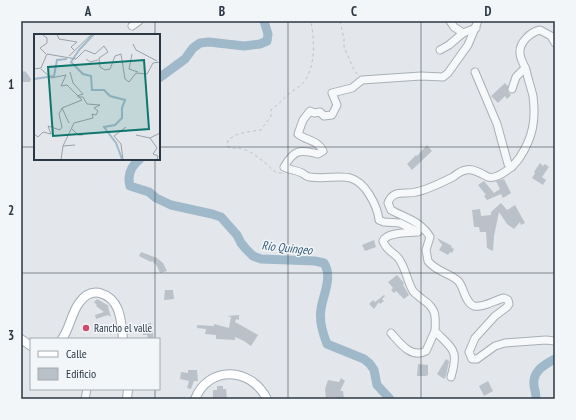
<svg xmlns="http://www.w3.org/2000/svg" width="576" height="420" viewBox="0 0 576 420" font-family="'PT Sans Narrow',sans-serif">
	<style>
		.lines { fill: none; stroke-linecap: round; stroke-linejoin: round }
		.river { stroke: #9fb9cb; stroke-width: 9 }
		.building { fill: #bac1c9 }
		.minor-casing { stroke: #a8afb6; stroke-width: 9 }
		.major-casing { stroke: #a2adb7; stroke-width: 10 }
		.path { stroke: #bdc2c6; stroke-width: 1; stroke-dasharray: 3 3; stroke-linecap: butt }
		.minor { stroke: #f6f8f9; stroke-width: 7 }
		.major { stroke: #fff; stroke-width: 8 }
		.grid { fill: none; stroke: #2b3744; stroke-width: 1; stroke-opacity: 0.55 }
		.poi-dot { fill: #cf4a6e; stroke: #f3f6f8; stroke-width: 1.5 }
		.labels { text-anchor: middle; stroke-width: 3; stroke-linejoin: round; paint-order: stroke }
		.poi-label { font-size: 11px; fill: #2b3744; stroke: #f3f6f8; text-anchor: start }
		.water-label { font-size: 12px; font-style: italic; fill: #355b78; stroke: #f3f6f8 }
		.inset-river { fill: none; stroke: #9fb9cb; stroke-width: 2 }
		.inset-road { fill: none; stroke: #99a1a8; stroke-width: 1 }
		.view { fill: #0f766e; fill-opacity: 0.15; stroke: #0f766e; stroke-width: 2 }
		.inset-edge { fill: none; stroke: #2b3744; stroke-width: 2 }
		.neatline { fill: none; stroke: #2b3744; stroke-width: 1.5 }
		.grid-label { font-size: 13px; text-anchor: middle; font-weight: bold; fill: #2b3744 }
	</style>
	<rect width="100%" height="100%" fill="#e3e7eb"/>
	<g class="lines">
		<g class="river">
			<polyline points="159,78 185,59 193,48 200,43 209,42 244,46 260,44 267,41 268,34 264,21"/>
			<path d="M140 159C131 166 127 175 130 186L149 192 156 198 171 205 212 214 221 217 237 235 241 243 246 249 253 256 261 259 315 261 324 263C333 277 323 295 321 309 319 320 323 334 327 344L364 359 370 364 374 370 377 385 390 399"/>
			<path d="M536 399C536 394 535 390 534 386 532 371 544 365 555 359"/>
		</g>
	</g>
	<g class="building">
		<polygon points="24,71 26,72 31,79 30,82 21,82 21,73"/>
		<polygon points="505,83 508,86 508,92 511,95 507,99 505,96 498,103 491,96"/>
		<polygon points="427,145 432,151 412,170 407,164 416,155 417,156"/>
		<polygon points="540,163 543,166 545,164 549,167 542,177 546,180 543,185 532,178 535,173 534,172"/>
		<polygon points="504,179 511,193 503,198 501,194 487,200 484,196 486,195 478,185 484,181 494,193 500,189 496,181"/>
		<polygon points="501,203 507,210 515,205 525,223 521,225 520,222 514,229 507,224 499,212 494,236 493,251 487,248 486,232 480,232 479,227 474,227 472,210 480,209 481,216 491,215 491,212"/>
		<polygon points="437,238 452,246 451,247 454,249 452,253 450,252 448,255 439,250 442,245"/>
		<polygon points="374,240 376,247 365,251 362,245"/>
		<polygon points="141,252 157,258 163,263 167,271 160,273 157,266 152,261 151,262 139,256"/>
		<polygon points="397,275 404,283 403,285 409,295 404,299 396,291 394,293 391,290 393,288 388,282"/>
		<polygon points="165,290 173,290 174,299 164,300"/>
		<polygon points="384,295 385,296 382,299 384,301 380,304 379,302 374,309 369,304 373,300 375,302"/>
		<polygon points="97,299 109,306 108,307 111,317 108,315 96,319 95,315 104,312 96,306 97,305 94,302"/>
		<polygon points="239,315 239,320 236,319 235,322 258,335 251,346 244,341 235,337 235,340 216,339 216,335 205,334 206,329 197,328 197,325 214,326 214,324 229,328 231,317 227,316"/>
		<polygon points="142,323 151,323 154,339 148,339 147,335 143,335"/>
		<polygon points="446,359 449,361 446,376 444,379 437,374"/>
		<polygon points="418,364 428,365 428,375 426,376 417,376"/>
		<polygon points="188,370 197,370 198,381 194,381 191,389 187,388 189,381 180,379 181,372 188,373"/>
		<polygon points="341,378 345,381 340,391 343,391 344,399 336,399 336,397 326,398 325,389 328,380 339,382"/>
		<polygon points="488,381 493,391 484,396 479,386"/>
		<polygon points="217,386 223,386 223,389 226,389 227,399 213,399 213,390 217,390"/>
	</g>
	<g class="lines">
		<g class="minor-casing">
			<g id="minor">
				<polyline points="450,21 454,27 463,33"/>
				<polyline points="132,26 139,21"/>
				<path d="M555 43 551 36 540 30C531 32 519 42 520 53 520 59 524 64 526 70 528 79 531 88 533 96 536 120 533 137 520 157 515 165 498 180 488 177 482 174 473 168 466 170 460 171 457 174 453 177 443 182 427 190 416 192 404 195 393 189 388 203L391 210C405 218 421 221 430 237L426 250 428 261C436 272 453 274 459 282 464 288 465 303 474 306 483 308 495 300 504 298L508 300 509 304 507 307 495 316 475 338 469 352 472 359H477L495 346 505 343 546 340 555 341"/>
				<polyline points="440,50 449,45 463,33 476,28"/>
				<polyline points="475,72 497,124 508,164 512,167"/>
				<polyline points="512,89 516,77 525,68"/>
				<path d="M416 232C407 233 387 232 383 241 387 252 393 251 399 259 406 269 407 281 413 291 415 294 419 296 422 299 436 308 436 315 435 331 453 350 459 349 451 377"/>
				<path d="M418 232 400 223 384 222 379 220C378 210 374 202 369 194 352 167 335 181 310 177 306 177 304 174 302 173 296 170 290 170 284 167 294 150 299 149 318 154L323 151C318 140 307 141 298 134L303 120 310 111 314 113 320 112 324 116 332 115 337 105 332 93 352 88 362 80 421 76 443 77 448 73 468 45 478 21"/>
				<path d="M391 333C400 343 411 359 426 351L435 331"/>
				<polyline points="85,399 87,389"/>
			</g>
		</g>
		<g class="major-casing">
			<g id="major">
				<polyline points="21,339 31,346"/>
				<path d="M62 339C70 328 71 314 79 303 84 296 91 291 100 293 121 299 121 321 123 339"/>
				<polyline points="127,399 128,389"/>
				<path d="M195 399C209 365 251 367 267 399"/>
			</g>
		</g>
		<g class="path">
			<polyline points="340,21 344,39 344,47 354,70 358,75"/>
			<path d="M282 173C274 174 270 166 264 162 258 157 249 150 242 149 234 147 235 150 227 146L228 140C238 132 248 132 261 130L271 116V110C278 105 283 99 290 93 295 89 302 86 306 79 316 61 314 40 311 21"/>
		</g>
		<use href="#minor" class="minor"/>
		<use href="#major" class="major"/>
	</g>
	<path class="grid" d="M155 21V35M288 21V399M421 21V399M21 147H35M159 147H555M155 159V339M21 273H555M155 389V399"/>
	<circle class="poi-dot" cx="86" cy="328" r="4"/>
	<g class="labels">
		<g class="poi-label">
			<text x="94" y="332">Rancho el valle</text>
		</g>
		<g class="water-label">
			<text transform="translate(287 248) rotate(6)" y="4">Río Quingeo</text>
		</g>
	</g>
	<g transform="translate(34 34)">
		<rect width="126" height="126" fill="#e3e7eb"/>
		<path class="inset-river" d="M60 0 45 16 37 28 49 40 57 42 58 56H70L76 62 91 66 88 74V84L81 91 70 93 82 109 88 125M0 45 20 42 23 26 33 25"/>
		<path class="inset-road" d="M8 0 13 4V9L6 14 12 20M23 0 25 5 43 8 37 13 40 16M99 10 102 16 123 27M98 20 95 35 104 38M35 22 58 0M52 25 56 28 64 26M0 35 7 34 13 20 42 25 51 16 61 20 70 12 74 18 65 24 66 33 71 36 76 35 81 22 87 20 91 45 95 48 102 39 113 40 119 29 126 28M7 35 16 43M36 38 39 49 49 60 43 62M28 74 35 89M38 95 44 101H49M0 100 4 103 9 98 17 100 14 92 26 96 28 93 25 80 28 74 48 66 33 51 27 52 32 41 17 44M102 101 116 104M29 112 41 111M27 126 29 112 40 89 59 84 58 80 62 81 64 77 60 74 66 71 53 70 49 63H44M87 126H101M89 126 87 110 80 102 92 93M123 126 124 122 119 120 123 114 116 104 126 99"/>
		<path class="view" d="M110 26 115 95 19 102 14 33Z"/>
		<rect width="126" height="126" class="inset-edge"/>
	</g>
	<rect width="576" height="420" fill="none" stroke="#f3f6f8" stroke-width="44"/>
	<rect x="30" y="338" width="130" height="52" fill="#f3f6f8" stroke="#a3aab0"/>
	<rect x="38" y="351" width="20" height="6" fill="#ffffff" stroke="#a3aab0"/>
	<text x="66" y="358" font-size="12" fill="#2b3744">Calle</text>
	<rect x="38" y="368" width="20" height="12" fill="#bac1c9" stroke="#a3aab0"/>
	<text x="66" y="378" font-size="12" fill="#2b3744">Edificio</text>
	<rect x="22" y="22" width="532" height="376" class="neatline"/>
	<g class="grid-label">
		<text x="88" y="16">A</text>
		<text x="222" y="16">B</text>
		<text x="354" y="16">C</text>
		<text x="488" y="16">D</text>
		<text x="11" y="89">1</text>
		<text x="11" y="215">2</text>
		<text x="11" y="340">3</text>
	</g>
</svg>
